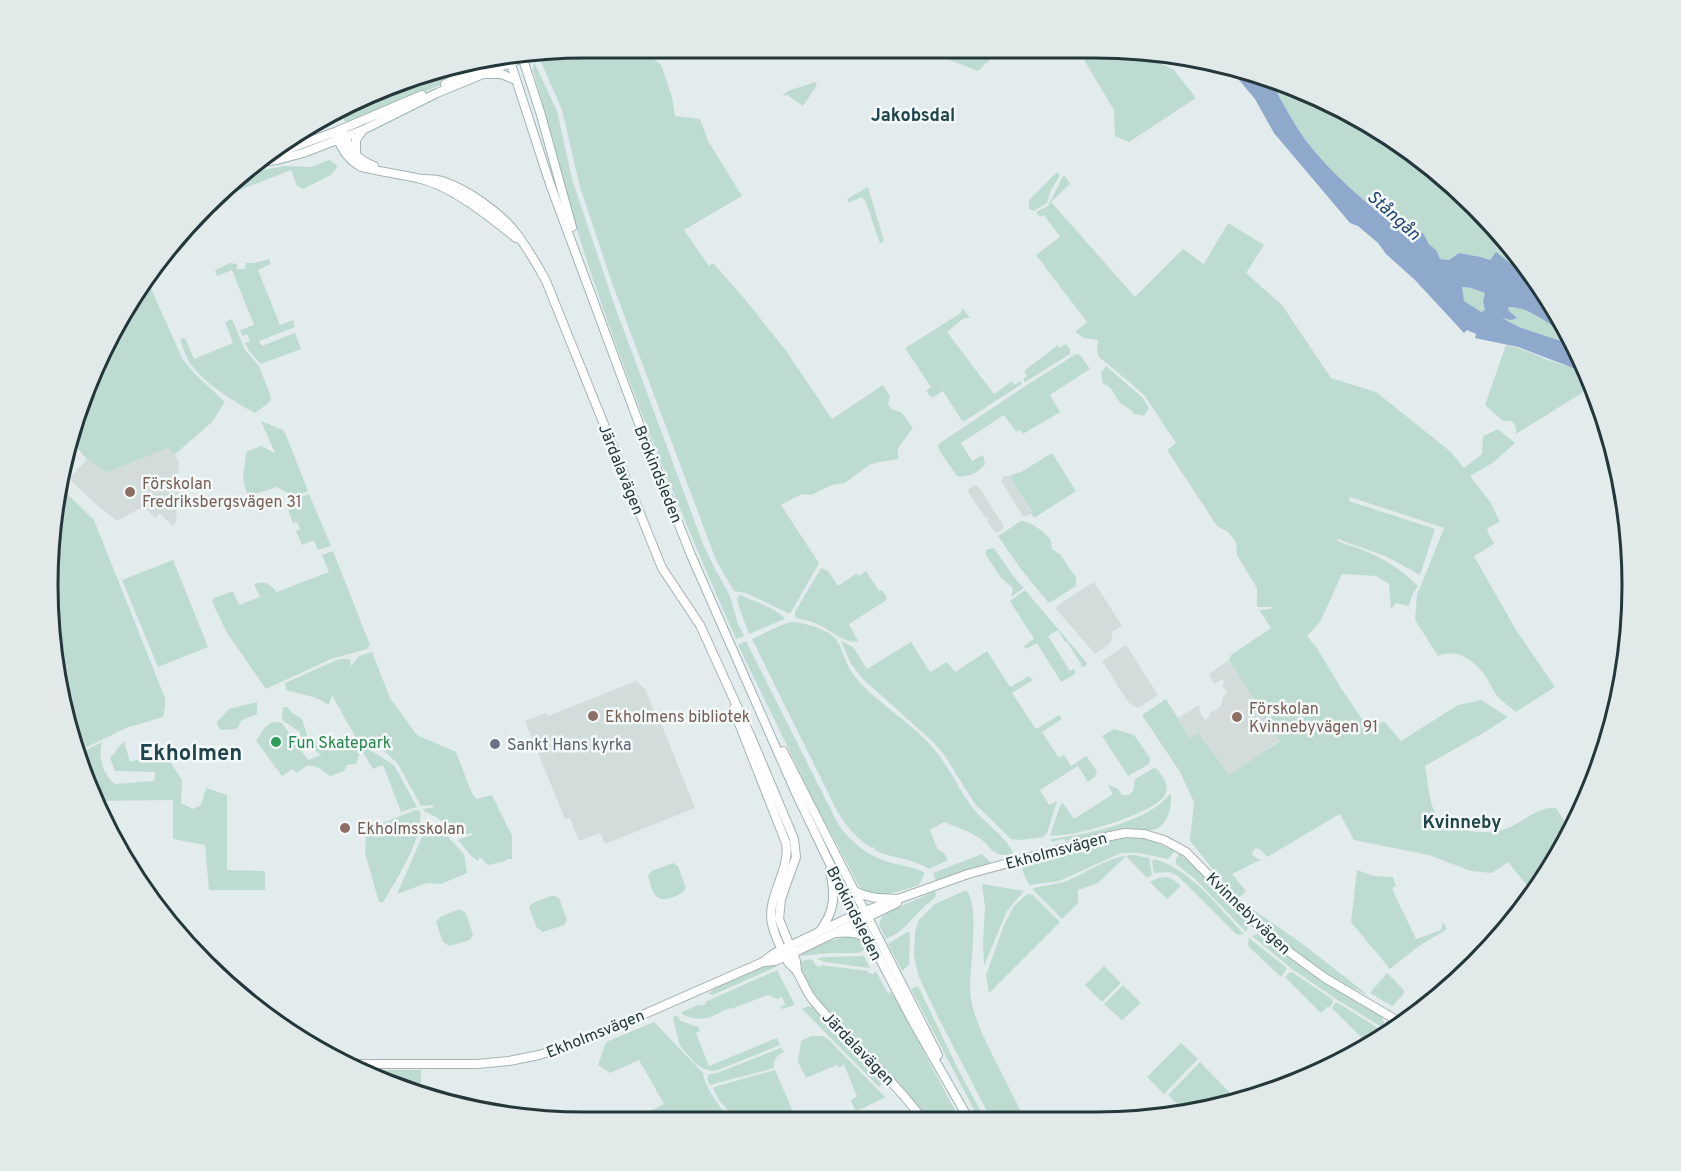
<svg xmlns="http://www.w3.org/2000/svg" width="1681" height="1171" viewBox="0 0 1681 1171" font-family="Overpass,sans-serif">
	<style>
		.built { fill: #d1dcdb }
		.green { fill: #bedbd2 }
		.water { fill: #8fa9cd; fill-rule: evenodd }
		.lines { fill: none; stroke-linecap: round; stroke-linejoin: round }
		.tertiary-casing { stroke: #a6b2b4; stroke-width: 10 }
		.secondary-casing { stroke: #9fb3b4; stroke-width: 10 }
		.tertiary { stroke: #fff; stroke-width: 8 }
		.secondary { stroke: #fff; stroke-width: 8 }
		.education-dot { fill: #8d6e63; stroke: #f3f9f8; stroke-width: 2 }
		.leisure-dot { fill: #2e9e5b; stroke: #f3f9f8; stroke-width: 2 }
		.worship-dot { fill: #6b7280; stroke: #f3f9f8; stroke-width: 2 }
		.labels { text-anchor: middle; stroke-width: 5; stroke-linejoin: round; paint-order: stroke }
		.street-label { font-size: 16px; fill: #24383c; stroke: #f3f9f8 }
		.education-label { font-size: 16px; fill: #785e54; stroke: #f3f9f8; text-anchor: start }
		.leisure-label { font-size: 16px; fill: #27864d; stroke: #f3f9f8; text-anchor: start }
		.worship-label { font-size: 16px; fill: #5b616d; stroke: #f3f9f8; text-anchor: start }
		.neighbourhood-label { font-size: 18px; font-weight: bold; fill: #21454c; stroke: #f3f9f8 }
		.water-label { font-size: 18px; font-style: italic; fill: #234473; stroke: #f3f9f8 }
		.district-label { font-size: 22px; font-weight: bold; fill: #21454c; stroke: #f3f9f8 }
		.rim { fill: none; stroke: #24383c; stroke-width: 3 }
	</style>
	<rect width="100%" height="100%" fill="#e3ecec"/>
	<g class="built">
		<polygon points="168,447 179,461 176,522 173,526 160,514 155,518 144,506 117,521 98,506 69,479 87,459 106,472"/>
		<polygon points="1004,476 1009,476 1032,513 1025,517 1023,516 1001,481"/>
		<polygon points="975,485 978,486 1004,526 1002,530 996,533 987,521 989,520 987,516 985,517 968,492 969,488"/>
		<polygon points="1094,582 1122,626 1113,631 1111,642 1108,645 1095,654 1056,609 1058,605"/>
		<polygon points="1126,645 1158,695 1138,708 1129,703 1102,661"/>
		<polygon points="1229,660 1280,740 1229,776 1200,733 1191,739 1178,718 1199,705 1200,713 1205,720 1210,716 1209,714 1221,706 1223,696 1227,693 1222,685 1225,683 1222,679 1214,684 1209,674"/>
		<polygon points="636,681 645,689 654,711 656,711 695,808 605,844 600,833 579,841 570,818 565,819 525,721 546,713 548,716"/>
	</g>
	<g class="green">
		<polygon points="585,48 648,48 650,56 661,65 672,97 675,116 700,119 708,141 742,196 684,230 709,266 713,263 743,297 784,348 832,419 883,385 890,396 888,404 891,409 902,413 913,428 898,448 898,459 879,462 869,465 845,483 832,485 811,495 802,494 781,505 819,563 790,614 746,593 734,591 716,560 612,283 580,187 562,110 539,57 545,53"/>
		<polygon points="919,48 1002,48 978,71"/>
		<polygon points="1077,48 1094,48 1100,55 1121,51 1147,56 1174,70 1196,98 1129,142 1115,136 1114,110"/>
		<path d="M534 62 557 111 572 179 613 301 703 544 714 567 730 596 738 624 744 636 736 639C685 524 637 408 596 288 571 217 554 143 533 70Z"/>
		<path d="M475 63C442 89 389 106 350 123L344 121V116L352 109 446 66Z"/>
		<polygon points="815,82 817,85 803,106 787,95 782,96 788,91"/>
		<path d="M1271 82 1334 104 1476 206C1479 209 1483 213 1485 217 1490 227 1488 238 1496 247 1511 265 1535 273 1547 295L1534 286 1516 268 1495 253 1490 260 1481 257 1459 253 1449 260 1440 259 1437 251 1429 244 1423 233 1419 238 1413 241C1376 211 1332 176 1304 138 1292 121 1282 101 1271 82Z"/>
		<polygon points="329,160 338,166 331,175 303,189 297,186 291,170 227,195 224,194 248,173 284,166 311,167"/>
		<polygon points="1057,172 1060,175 1051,190 1047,203 1034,211 1029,209 1029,200"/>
		<path d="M1063 176H1065L1070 184 1051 202 1135 297 1183 249 1204 264 1228 223 1264 245 1246 273 1282 305 1331 378 1376 392 1451 452 1464 468 1482 454 1483 436 1498 429 1515 443 1494 462 1470 476 1491 503 1500 522 1489 527 1487 530 1494 544 1474 556 1516 630 1555 687 1516 712C1510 707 1503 702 1498 697 1492 690 1489 680 1483 673 1472 659 1456 648 1438 656L1415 620 1417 595 1444 528 1350 497 1349 501 1435 529 1420 575 1385 556 1338 539 1337 541C1344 544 1353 546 1360 549 1382 557 1402 570 1418 586L1412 595 1409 606 1396 603 1391 609 1389 584 1376 576 1342 574 1320 622 1307 636 1317 648 1341 688 1369 729 1384 721 1401 741 1458 705 1481 700 1508 717 1485 732 1425 766C1428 780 1428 795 1433 808 1443 833 1486 836 1508 828 1520 823 1530 814 1542 810 1546 808 1551 808 1556 808L1571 831 1542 884 1534 894 1508 862 1492 873 1471 871 1429 855 1354 840 1340 814 1267 857C1263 852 1260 847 1254 849L1252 855 1258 859H1262L1232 874 1246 891 1238 899 1304 945 1368 995C1322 976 1278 943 1244 906 1225 885 1208 863 1190 841L1194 802 1180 772 1142 715 1166 699 1190 738 1199 733 1229 775 1280 741 1229 660 1231 655 1271 628 1259 610 1271 609V607H1257V588L1237 555 1236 542 1228 532 1217 526 1167 450 1176 443 1145 396 1128 381 1099 357 1097 351 1098 340 1084 338 1075 332 1087 322 1036 255 1060 237 1044 215 1040 217 1036 212 1048 206Z"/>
		<polygon points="868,187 884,241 880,243 865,200 861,197 849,203 847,199"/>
		<polygon points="269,259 271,264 258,270 280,325 293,320 295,327 259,341 262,346 295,333 301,349 261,364 249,351 245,343 250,341 247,334 242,336 240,330 254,325 232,270 217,276 215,270 230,263 237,264 237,269 245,269 246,263 254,263"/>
		<polygon points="149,284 183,360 196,375 225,402 212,422 174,455 168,448 106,472 87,459 72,442 89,379"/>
		<polygon points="1462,287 1471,288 1485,293 1483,305 1486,310 1481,313 1464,301"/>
		<path d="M1514 306C1532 312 1565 328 1573 345L1519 327 1502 318V316L1508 319 1517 318 1508 310 1509 307Z"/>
		<polygon points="962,308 970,318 964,318 947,332 994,394 1012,381 1014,385 1020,381 1022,384 963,422 943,391 932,398 926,391 931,387 905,348 961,313"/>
		<path d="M232 319 245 350 259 366 271 397 270 402 255 413C233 401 199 381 187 358 184 352 182 345 180 339L185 338 194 359 233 343 225 322Z"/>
		<polygon points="1066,344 1070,350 1070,354 1025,382 1023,379 1027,376 1024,371 1058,345 1060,348"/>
		<path d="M1506 345C1534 351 1557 368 1586 369L1593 386 1516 434V427L1512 421H1503L1485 405Z"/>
		<path d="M1076 354 1080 355 1090 369 1050 395 1060 412C1048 420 1035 426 1023 434L1020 430 1016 432 1004 415 961 443 972 461 983 455 985 464C979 473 967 478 957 476L939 450 938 445 940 443 1027 385Z"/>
		<path d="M1106 366 1143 398 1149 408 1144 416 1134 414C1130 408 1129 409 1123 405 1114 399 1115 387 1103 384L1101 373Z"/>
		<polygon points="261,421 283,430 286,435 308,491 294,497 277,487 248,496 243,479 246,452 261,446 275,453"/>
		<polygon points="1052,453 1076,491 1034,518 1031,513 1032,512 1009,476 1021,472"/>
		<polygon points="60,487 94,520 165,698 165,708 163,717 126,728 79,751 58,690 53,516"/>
		<polygon points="309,494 331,546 318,550 314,540 302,545 296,531 300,529 297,522 293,523 288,510 299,506 296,498"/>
		<path d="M1021 521C1030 521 1045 532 1050 539 1051 541 1052 547 1052 549L1061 555 1076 578V586L1051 602H1048L1020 568 998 536Z"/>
		<polygon points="994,548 1014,577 1024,588 1012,596 1011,595 1013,590 1012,587 1001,578 986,555 986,550"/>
		<path d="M333 551 370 645 367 649 331 659 266 689 227 633 212 602 214 598 233 591 239 605 260 597 254 584C265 580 270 584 277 592L329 572 322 555Z"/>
		<polygon points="173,560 208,647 158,667 122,580"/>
		<path d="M821 568 828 571 838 586 857 573 859 576 866 571 879 591 882 590 887 598 885 601 849 624 858 641C846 645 831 630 819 625 812 621 804 620 796 618L795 617V612Z"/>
		<polygon points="1025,590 1087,663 1085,667 1081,666 1081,664 1067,642 1065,642 1058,630 1048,636 1070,671 1074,669 1075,671 1075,674 1061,682 1037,643 1026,649 1024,646 1034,639 1010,601"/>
		<path d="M740 595C752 600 778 609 785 619L749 634 739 607 737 598Z"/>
		<path d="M791 622C806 623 823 628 834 637 842 645 845 664 853 674 875 703 911 721 934 749 949 767 958 788 972 807 985 824 1006 835 1014 855 988 857 994 846 976 836 969 831 953 826 944 822L930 830 938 850 943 852 948 860 929 869C913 858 892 859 875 850V848L873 847 872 848C857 839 846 826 837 811L752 639 784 624Z"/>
		<path d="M746 641 838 824C851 843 869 857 892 863 903 866 915 867 925 873L919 885C899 891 873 903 858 884L813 799 738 645Z"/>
		<polygon points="841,641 853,647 867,669 911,642 930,672 947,662 955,672 987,651 1010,687 1029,676 1033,680 1012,693 1036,729 1059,715 1062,719 1042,732 1059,758 1064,755 1071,766 1086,756 1097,771 1095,777 1088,782 1078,766 1040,790 1049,805 1057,801 1047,833 1043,837 1020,840 1011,839 975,804 943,753 933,742 863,679 851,664"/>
		<path d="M372 652 390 698 417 735 456 752 471 791 476 799 492 795 512 836V859H506V861L488 865 480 857 478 861 471 856 458 840 472 835V833L456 836 438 818 424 811 423 809 435 807 432 805 421 806 398 764 383 750 356 738 332 695 329 705C316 696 301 694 286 690L285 683 339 659H350L351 666 359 656Z"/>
		<polygon points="257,702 257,714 242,720 237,729 220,730 217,722 229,709"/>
		<polygon points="283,707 287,707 291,712 302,719 308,738 324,747 335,738 348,747 354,745 359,747 357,742 394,765 417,807 401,812 383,765 373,769 361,749 356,764 347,765 344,771 330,776 319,768 308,765 297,773 292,769 282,776 256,741 265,727 272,722 282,723 308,760 321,755 310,746 302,744 300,732 282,720"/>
		<polygon points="1114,729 1134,735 1150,758 1149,764 1128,776 1102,736"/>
		<path d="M124 741 130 762 167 752 172 765 182 780 181 803 193 809 201 805 206 788 227 795V870L265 871V890H209L205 845 173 839V800L96 801 80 753 102 742C98 759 103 774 115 784L154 781 155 772 115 771 110 758Z"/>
		<path d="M1154 768 1158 770C1163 777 1170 786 1165 795 1156 813 1068 840 1050 835L1060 806 1063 803 1074 819 1113 794 1108 785 1118 789 1122 795H1129L1133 791 1135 779Z"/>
		<path d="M1169 795H1171C1172 806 1168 823 1158 828 1151 832 1142 829 1135 829 1117 828 1101 834 1084 838 1078 839 1072 839 1065 841L1064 839 1051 842V839C1084 835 1148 822 1169 795Z"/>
		<path d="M415 810 420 811C425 835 396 881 383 902H379L365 853 366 834 384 827 383 823Z"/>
		<polygon points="438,826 464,854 467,873 441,884 427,883 397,894 425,830"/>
		<polygon points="1128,837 1148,839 1175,851 1168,859 1139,853 1121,853 1059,881 1029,885 1024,875 1021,865 1089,845"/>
		<polygon points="982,854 991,863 936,881 933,873"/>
		<polygon points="1179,854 1190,862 1246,919 1249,925 1246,932 1195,879 1176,864 1176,859"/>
		<path d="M1134 855 1149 858 1152 875 1147 878 1126 856 1098 883 1078 890V903L1062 919 1032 889C1042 885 1054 885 1064 882 1087 873 1108 856 1134 855Z"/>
		<path d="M1154 859C1192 870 1218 907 1244 934L1240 935 1236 934 1178 876 1169 872 1154 873 1152 861Z"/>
		<path d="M673 863 678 866 686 888C683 893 680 894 674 897 655 904 652 892 648 875L652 871Z"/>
		<polygon points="1357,870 1374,876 1393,877 1396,886 1392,888 1394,893 1416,939 1441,930 1443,922 1447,929 1419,946 1390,969 1351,922"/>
		<polygon points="1166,877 1174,880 1181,886 1167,899 1150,882 1158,878"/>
		<polygon points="982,884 1024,891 1007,911 984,966 983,943 985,907"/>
		<path d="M966 890C980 902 970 968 970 988 971 1016 986 1041 998 1066 1008 1085 1017 1104 1027 1123H993L938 1017 918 975 914 955 915 933 918 921 935 904Z"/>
		<path d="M935 891 936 896C932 902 926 904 921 910 906 924 906 930 886 939L879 925 882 917 886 913Z"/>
		<polygon points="1027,894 1033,895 1060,922 989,993 986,975 1004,925 1014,906"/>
		<polygon points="551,896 554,896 559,898 567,920 564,925 543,932 537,928 529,907 533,903"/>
		<polygon points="457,910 461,910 466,913 473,935 470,940 449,946 443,942 436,922 440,917"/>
		<polygon points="907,932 909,932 910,935 909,965 902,971 888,944"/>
		<path d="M1257 934H1262C1298 966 1339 990 1380 1015L1384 1021 1383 1028 1336 999 1292 969 1252 936Z"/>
		<path d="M849 936 863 939 869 948 858 953H831L800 956C807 947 837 938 849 936Z"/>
		<polygon points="1249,938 1287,968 1281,977 1250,948 1248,944"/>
		<polygon points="864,956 870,968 824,962 817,959 823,957"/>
		<path d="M809 959 814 961V964L820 967 821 965 868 971V973L874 974V972L877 973 888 994 891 992 895 998 962 1123H929C918 1106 906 1090 892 1076 863 1046 806 1003 799 962Z"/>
		<path d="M775 964 776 967 713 995 708 994C724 980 754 968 775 964Z"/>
		<polygon points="1104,966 1121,983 1102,1002 1085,985"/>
		<path d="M777 970 795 1005 782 1009 780 1007 785 1005 782 997 777 999 768 995 731 1009 730 1008C713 1015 703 1025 682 1014V1012L700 1004 701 1006 706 1004 705 1002Z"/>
		<polygon points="1292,972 1332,999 1333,1002 1330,1007 1327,1007 1321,1013 1285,977 1289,973"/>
		<polygon points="1387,973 1404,990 1403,995 1392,1006 1370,993"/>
		<polygon points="1123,985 1141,1003 1122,1020 1104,1004"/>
		<polygon points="918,986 959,1071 987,1123 981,1123 911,989"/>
		<polygon points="1335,1003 1338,1003 1381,1030 1370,1040 1363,1039 1332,1008"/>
		<polygon points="808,1006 814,1008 885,1081 879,1087 802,1009"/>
		<polygon points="676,1015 681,1021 698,1027 700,1031 696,1033 709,1066 777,1038 780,1045 718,1070 712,1071 704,1069 696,1064 680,1046 673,1019 674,1016"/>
		<path d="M654 1022 703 1073C706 1091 722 1110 734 1123H626L664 1104 639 1060 610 1073 598 1065 606 1042Z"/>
		<polygon points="811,1036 822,1036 828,1039 885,1097 884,1098 859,1110 855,1110 851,1100 857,1096 844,1065 839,1068 837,1065 806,1078 798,1062 801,1041"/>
		<polygon points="1181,1043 1198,1059 1164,1094 1147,1077"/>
		<path d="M781 1048 785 1052C777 1055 773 1059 774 1068L710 1085 707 1079 709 1074 717 1073Z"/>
		<polygon points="1200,1062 1236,1099 1234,1101 1200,1113 1187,1114 1168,1095"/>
		<polygon points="370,1070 421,1070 421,1095 382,1083 381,1073 370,1073"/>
		<polygon points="775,1070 798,1123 738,1123 719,1100 713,1088 714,1087"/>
	</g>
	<path class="water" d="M1229 68 1271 82C1282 101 1292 121 1304 138 1332 176 1376 211 1413 240L1419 238V232L1423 233 1429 244 1437 251 1440 259 1449 260 1459 253 1481 257 1490 260 1496 252 1516 268 1534 286 1547 295 1569 337C1553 327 1529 306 1509 307L1508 310 1517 318 1511 320 1502 318 1519 327 1573 345 1586 369 1573 368 1518 347 1475 338 1476 334 1467 330 1464 333 1415 280 1386 254 1378 243 1358 226 1350 223 1274 133 1255 99ZM1462 287 1471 288 1485 293 1483 302 1485 310 1481 312 1464 301Z"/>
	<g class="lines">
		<g class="tertiary-casing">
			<g id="tertiary">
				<path d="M343 132C351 150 355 159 374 166"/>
				<path d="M336 135C342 149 347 159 361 167 380 172 401 174 421 179 453 187 490 217 516 238"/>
				<polyline points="356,153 356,140 363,130"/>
				<path d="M422 179C430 179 437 179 445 182 470 191 504 215 519 237 529 251 538 266 546 281L662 568 700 625 751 737 794 839 796 857 781 899 779 919 796 961 797 971"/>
				<path d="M734 708 738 721 786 843C791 871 766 896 772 924 775 936 782 951 788 962 791 966 795 968 797 972 803 981 806 992 813 1000 848 1043 893 1077 925 1123"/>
				<polyline points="763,962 773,954 856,914 968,874 1101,838 1125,833 1144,834 1164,840 1186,852 1258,925 1288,951 1325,978 1398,1021"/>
				<polyline points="346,1064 477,1064 509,1061 539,1055 583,1041 763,962 775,961 793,953 897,903"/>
			</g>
		</g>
		<g class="secondary-casing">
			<g id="secondary">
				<polyline points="522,56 541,115 572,227"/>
				<polyline points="509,58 550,184 638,421 691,555 724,630 795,791 828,860 913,1022 971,1123"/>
				<polyline points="487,74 501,74 516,80"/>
				<polyline points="445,84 496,60"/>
				<polyline points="266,157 335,132 422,95"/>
				<polyline points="260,162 277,160 303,153 363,130 437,93 522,58"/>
				<polyline points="783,751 938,1055"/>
				<path d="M857 892C870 899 882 898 897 899"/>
				<path d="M820 931C836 909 835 895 830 870"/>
				<path d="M836 933C849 932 858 932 869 940"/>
			</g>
		</g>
		<use href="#tertiary" class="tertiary"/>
		<use href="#secondary" class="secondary"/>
	</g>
	<g class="education-dot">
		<circle cx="130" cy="492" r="6"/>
		<circle cx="593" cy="716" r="6"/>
		<circle cx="1237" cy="717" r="6"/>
		<circle cx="345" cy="828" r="6"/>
	</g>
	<circle class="leisure-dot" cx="276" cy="742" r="6"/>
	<circle class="worship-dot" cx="495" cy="744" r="6"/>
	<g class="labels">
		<g class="street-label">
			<text transform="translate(622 469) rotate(68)" y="6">Järdalavägen</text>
			<text transform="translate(659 474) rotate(68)" y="6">Brokindsleden</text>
			<text transform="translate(1056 850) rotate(-15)" y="6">Ekholmsvägen</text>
			<text transform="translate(855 913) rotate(63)" y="6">Brokindsleden</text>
			<text transform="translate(1249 913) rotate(44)" y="6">Kvinnebyvägen</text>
			<text transform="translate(595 1033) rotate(-22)" y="6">Ekholmsvägen</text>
			<text transform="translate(859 1048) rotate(46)" y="6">Järdalavägen</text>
		</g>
		<g class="education-label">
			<text x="142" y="489">Förskolan<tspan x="142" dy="18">Fredriksbergsvägen 31</tspan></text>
			<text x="1249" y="714">Förskolan<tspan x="1249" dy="18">Kvinnebyvägen 91</tspan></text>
			<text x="605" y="722">Ekholmens bibliotek</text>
			<text x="357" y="834">Ekholmsskolan</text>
		</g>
		<g class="leisure-label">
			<text x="288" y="748">Fun Skatepark</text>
		</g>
		<g class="worship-label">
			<text x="507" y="750">Sankt Hans kyrka</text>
		</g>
		<g class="neighbourhood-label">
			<text x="913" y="121">Jakobsdal</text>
			<text x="1462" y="828">Kvinneby</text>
		</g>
		<g class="water-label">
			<text transform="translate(1394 215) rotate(42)" y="6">Stångån</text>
		</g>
		<g class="district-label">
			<text x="191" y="760">Ekholmen</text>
		</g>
	</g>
	<path d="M0 0H1681V1171H0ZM585 58H1095A527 527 0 0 1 1622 585V585A527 527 0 0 1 1095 1112H585A527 527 0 0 1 58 585V585A527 527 0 0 1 585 58Z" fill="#e2eae9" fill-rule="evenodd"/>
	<path class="rim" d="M585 58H1095A527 527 0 0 1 1622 585V585A527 527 0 0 1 1095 1112H585A527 527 0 0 1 58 585V585A527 527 0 0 1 585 58Z"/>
</svg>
